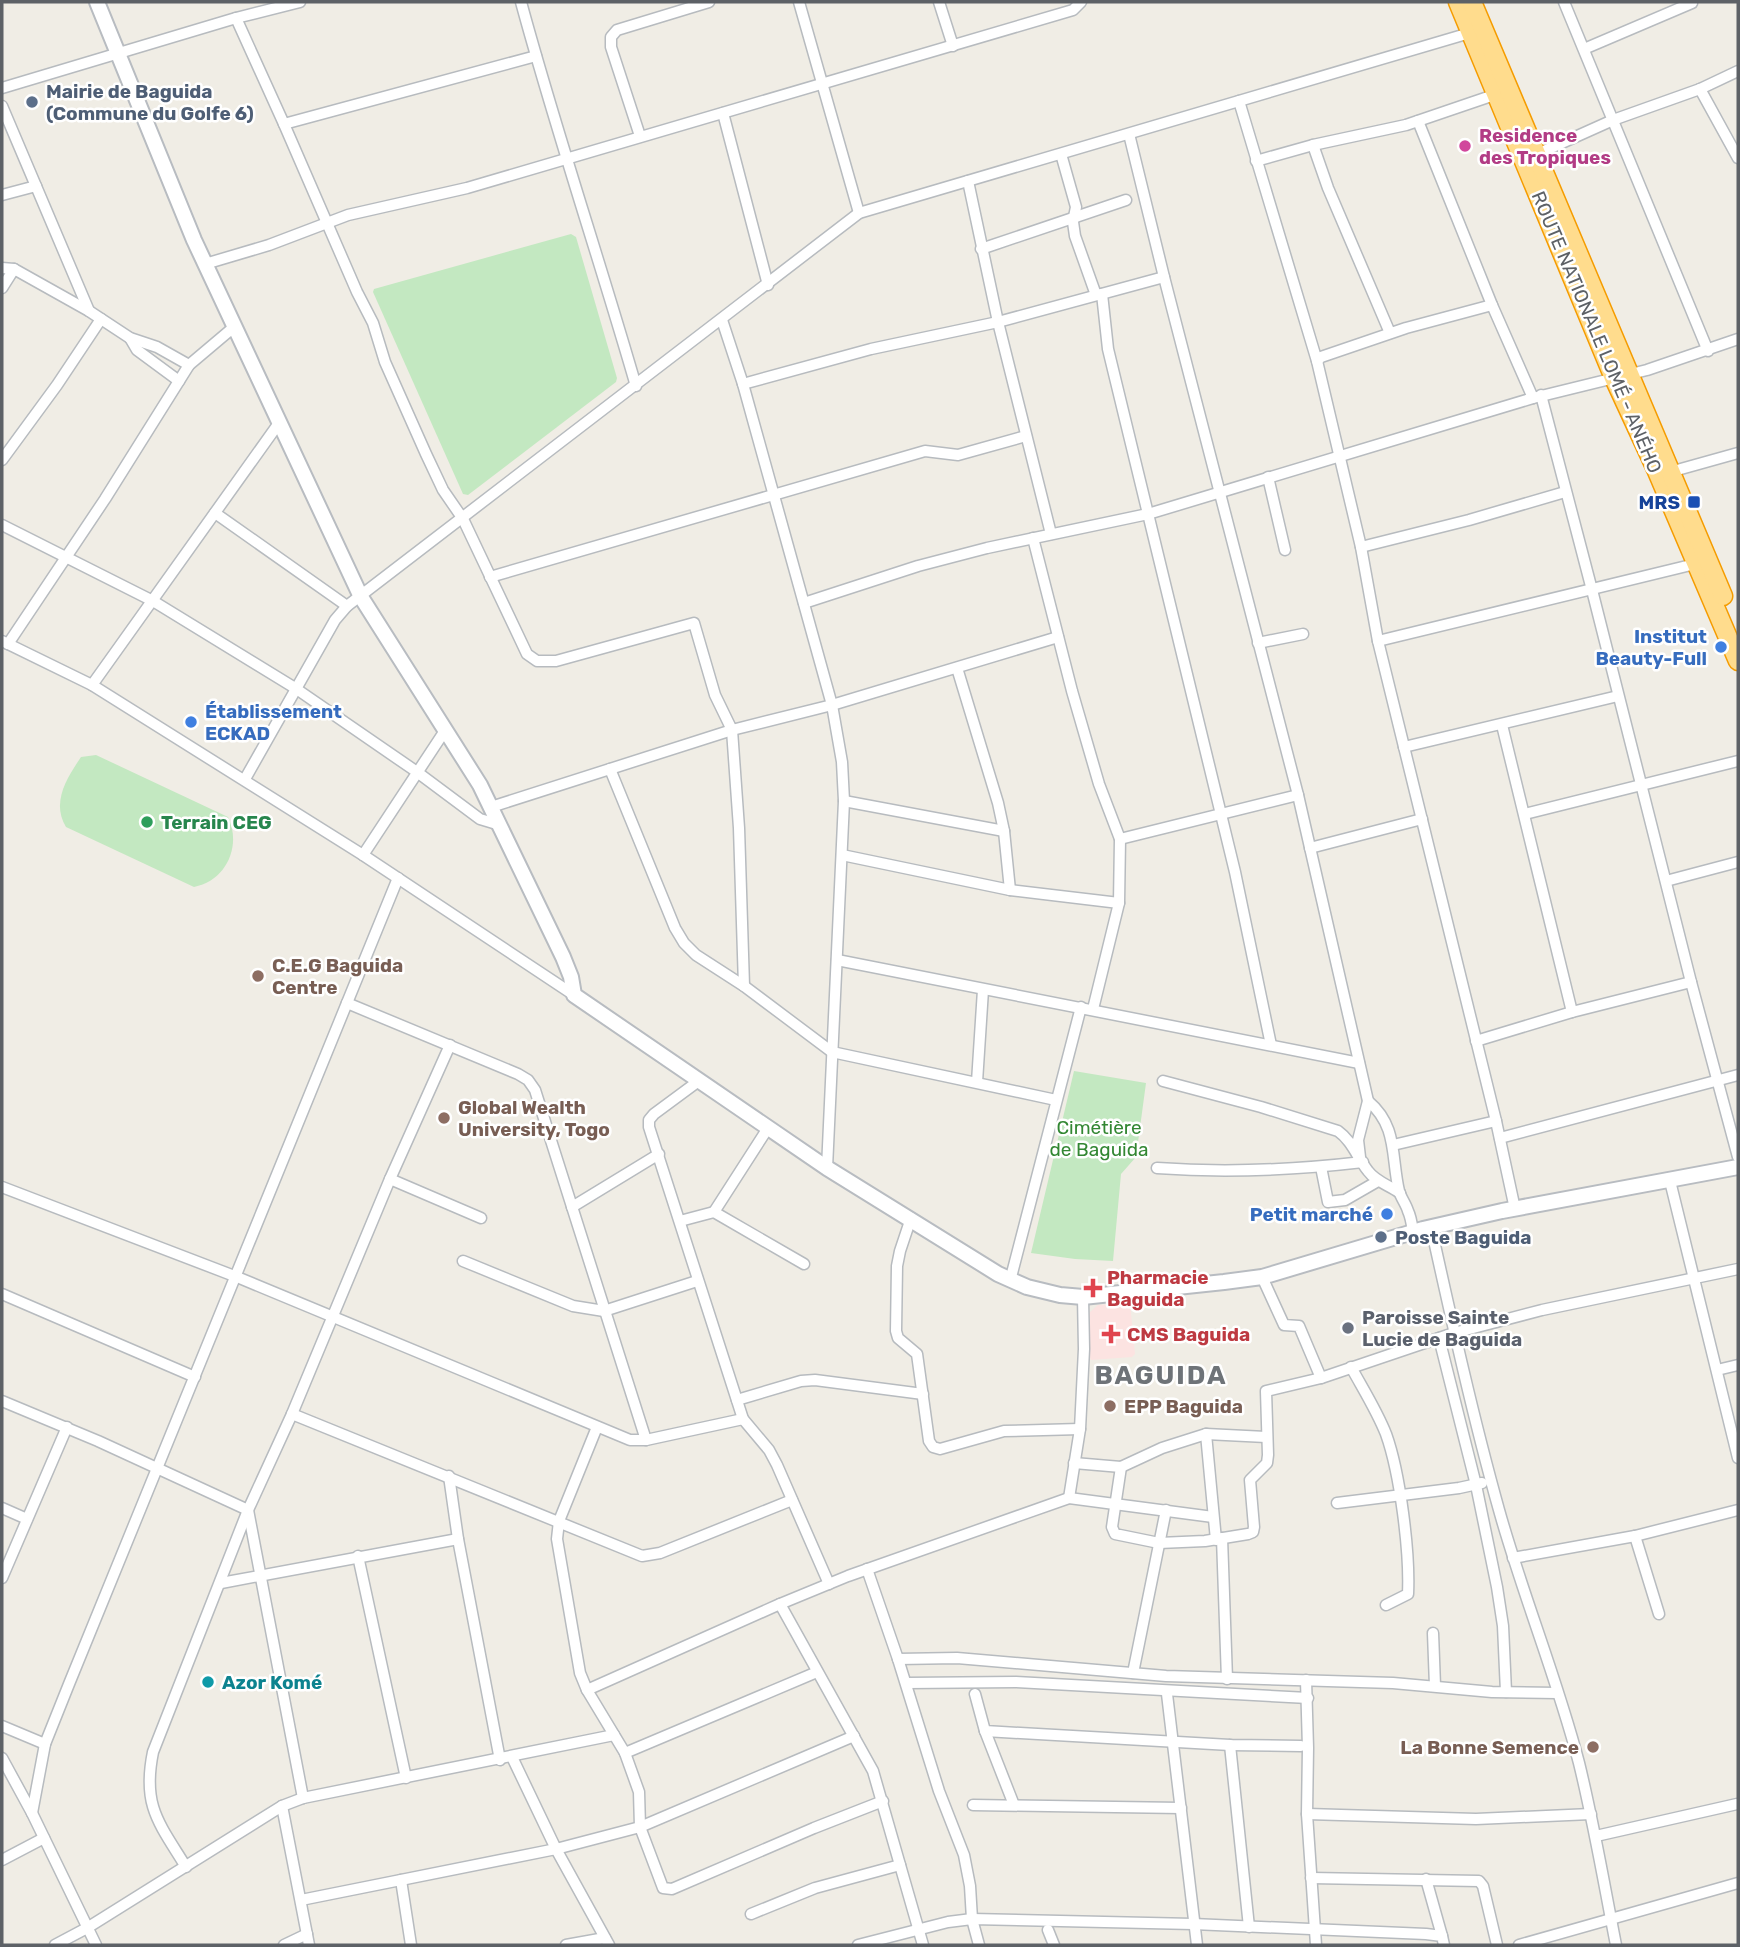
<svg xmlns="http://www.w3.org/2000/svg" width="1740" height="1947" viewBox="0 0 1740 1947" font-family="Rubik,sans-serif">
	<style>
		.medical { fill: #fce3e1 }
		.green { fill: #c3e8c1 }
		.lines { fill: none; stroke-linecap: round; stroke-linejoin: round }
		.street-casing { stroke: #b7bbbf; stroke-width: 13 }
		.secondary-casing { stroke: #b8bcc1; stroke-width: 18 }
		.highway-casing { stroke: #f59c00; stroke-width: 21 }
		.street { stroke: #fff; stroke-width: 10 }
		.secondary { stroke: #fff; stroke-width: 14 }
		.highway { stroke: #ffdc8d; stroke-width: 18 }
		.service-dot { fill: #5c6f8a; stroke: #fff; stroke-width: 2.5 }
		.hotel-dot { fill: #d1479c; stroke: #fff; stroke-width: 2.5 }
		.transit-dot { fill: #1a4fb4; stroke: #fff; stroke-width: 2.5 }
		.shop-dot { fill: #3f7fe0; stroke: #fff; stroke-width: 2.5 }
		.leisure-dot { fill: #2e9e5b; stroke: #fff; stroke-width: 2.5 }
		.education-dot { fill: #8d6e63; stroke: #fff; stroke-width: 2.5 }
		.health-dot { fill: #e0444e; stroke: #fff; stroke-width: 2.5 }
		.worship-dot { fill: #6b7280; stroke: #fff; stroke-width: 2.5 }
		.culture-dot { fill: #0f9aa8; stroke: #fff; stroke-width: 2.5 }
		.labels { text-anchor: middle; stroke-width: 5; stroke-linejoin: round; paint-order: stroke }
		.service-label { font-size: 19px; font-weight: bold; fill: #4e5e75; stroke: #fff; text-anchor: start }
		.hotel-label { font-size: 19px; font-weight: bold; fill: #b23c85; stroke: #fff; text-anchor: start }
		.street-label { font-size: 19px; fill: #5d6166; stroke: #fff }
		.transit-label { font-size: 19px; font-weight: bold; fill: #164399; stroke: #fff; text-anchor: end }
		.shop-label { font-size: 19px; font-weight: bold; fill: #366cbe; stroke: #fff; text-anchor: end }
		.leisure-label { font-size: 19px; font-weight: bold; fill: #27864d; stroke: #fff; text-anchor: start }
		.education-label { font-size: 19px; font-weight: bold; fill: #785e54; stroke: #fff; text-anchor: start }
		.park-label { font-size: 19px; fill: #338733; stroke: #fff }
		.health-label { font-size: 19px; font-weight: bold; fill: #be3a42; stroke: #fff; text-anchor: start }
		.worship-label { font-size: 19px; font-weight: bold; fill: #5b616d; stroke: #fff; text-anchor: start }
		.culture-label { font-size: 19px; font-weight: bold; fill: #0d838f; stroke: #fff; text-anchor: start }
		.district-label { font-size: 26px; font-weight: bold; letter-spacing: 2px; fill: #6e7378; stroke: #fff }
	</style>
	<rect width="100%" height="100%" fill="#f0ede5"/>
	<polygon class="medical" points="1130,1303 1135,1354 1132,1357 1091,1360 1089,1356 1089,1313 1098,1305"/>
	<g class="green">
		<polygon points="571,234 576,237 617,378 616,382 468,495 463,494 373,292 374,289"/>
		<path d="M96 755 228 817C242 846 226 881 194 887L66 827C51 802 67 778 81 757Z"/>
		<polygon points="1074,1071 1146,1083 1136,1157 1121,1174 1113,1261 1075,1259 1031,1253"/>
	</g>
	<g class="lines">
		<g class="street-casing">
			<g id="street">
				<path d="M521 2C556 131 599 258 636 386"/>
				<polyline points="799,2 859,213"/>
				<polyline points="939,2 953,46"/>
				<polyline points="1564,2 1708,351"/>
				<polyline points="236,18 284,124 357,292 373,323 385,362 426,454 443,490 463,519 527,654 537,661 556,661 694,623 715,695 732,730 739,828 744,986"/>
				<polyline points="1584,49 1692,3"/>
				<polyline points="2,88 236,18 300,2"/>
				<polyline points="1700,89 1738,158"/>
				<polyline points="1239,101 1317,361 1361,547 1378,641 1496,1121 1515,1209"/>
				<polyline points="2,106 89,311"/>
				<polyline points="723,113 768,285"/>
				<polyline points="1418,121 1492,305 1533,398"/>
				<polyline points="284,124 536,56"/>
				<polyline points="1129,134 1164,277 1298,795 1368,1101 1358,1140 1360,1157"/>
				<polyline points="640,136 611,47 611,37 617,30 709,2"/>
				<polyline points="1313,145 1328,188 1390,333"/>
				<polyline points="1061,154 1076,207 1073,222 1075,236 1096,295"/>
				<polyline points="1535,155 1613,120 1700,89 1738,71"/>
				<polyline points="1256,161 1313,145 1406,125 1497,94"/>
				<polyline points="968,181 998,322 1051,534"/>
				<polyline points="2,195 36,186"/>
				<polyline points="981,249 1126,200"/>
				<polyline points="205,264 269,245 348,215 467,188 1073,10 1081,2"/>
				<polyline points="2,268 14,269 89,311 130,338 157,347 189,365"/>
				<polyline points="2,288 14,269"/>
				<polyline points="1102,294 1108,349 1235,872 1271,1045"/>
				<polyline points="722,320 743,384 832,705 842,762 844,801 827,1168"/>
				<polyline points="130,338 137,350 179,381"/>
				<polyline points="1317,361 1321,357 1406,328 1492,305"/>
				<polyline points="743,384 871,349 998,322 1164,277"/>
				<polyline points="1541,395 1592,590 1691,982 1738,1157"/>
				<polyline points="2,460 57,385 101,319"/>
				<polyline points="1670,472 1738,453"/>
				<polyline points="1268,477 1285,550"/>
				<polyline points="215,513 347,606"/>
				<polyline points="2,525 153,601 295,688 417,772 480,819 500,825"/>
				<polyline points="1033,538 1072,691 1099,784 1120,839 1119,903 1093,1009"/>
				<polyline points="1361,547 1469,520 1565,492"/>
				<polyline points="490,577 925,451 958,455 1026,436"/>
				<polyline points="804,603 918,566 987,548 1148,514 1533,398 1647,370 1738,339"/>
				<polyline points="2,641 92,685 363,855 574,995"/>
				<polyline points="1378,641 1695,564"/>
				<polyline points="1258,643 1303,634"/>
				<polyline points="8,644 105,499 189,365 234,327"/>
				<polyline points="957,668 998,803 1004,831 1010,890"/>
				<polyline points="92,685 279,423"/>
				<polyline points="1502,725 1572,1012"/>
				<polyline points="1404,747 1618,696"/>
				<polyline points="610,769 675,928 684,943 696,955 744,986 832,1052 1056,1100"/>
				<polyline points="245,779 335,620 347,606 859,213 1473,32"/>
				<polyline points="844,801 1004,831"/>
				<polyline points="491,807 732,730 832,705 1058,637"/>
				<polyline points="1525,814 1738,761"/>
				<polyline points="1120,839 1298,795"/>
				<polyline points="1310,848 1422,819"/>
				<polyline points="363,855 446,729"/>
				<polyline points="842,855 1010,890 1119,903"/>
				<polyline points="1666,881 1738,862"/>
				<polyline points="837,960 1359,1063"/>
				<polyline points="347,1003 518,1074 528,1080 535,1090 646,1440"/>
				<polyline points="1476,1041 1572,1012 1691,982"/>
				<polyline points="700,1080 654,1114 649,1120 649,1127 743,1419 769,1450 777,1465 829,1584"/>
				<path d="M1163 1081 1261 1107 1338 1131C1352 1141 1357 1157 1368 1171 1376 1182 1389 1185 1400 1193"/>
				<polyline points="977,1082 983,990"/>
				<path d="M1368 1101C1398 1126 1391 1157 1399 1191 1401 1198 1406 1204 1408 1211 1411 1217 1412 1225 1413 1232"/>
				<polyline points="1500,1138 1738,1075"/>
				<polyline points="1393,1145 1496,1121"/>
				<polyline points="1321,1167 1328,1202 1345,1200 1378,1181"/>
				<path d="M1157 1168C1225 1173 1294 1170 1363 1162"/>
				<polyline points="390,1179 481,1218"/>
				<polyline points="1670,1181 1738,1458"/>
				<polyline points="2,1187 237,1277 630,1440 646,1440 743,1419"/>
				<polyline points="572,1207 659,1154"/>
				<polyline points="714,1212 768,1128"/>
				<polyline points="911,1218 900,1251 897,1266 896,1331 898,1338 917,1354 929,1441 933,1447 940,1449 1004,1431 1080,1429"/>
				<polyline points="680,1221 714,1212 804,1264"/>
				<path d="M1431 1227C1452 1322 1473 1417 1499 1510 1523 1596 1557 1678 1579 1763 1594 1824 1604 1884 1616 1945"/>
				<polyline points="463,1261 573,1306 604,1311 697,1281"/>
				<polyline points="1262,1277 1284,1325 1299,1326 1321,1378"/>
				<polyline points="1010,1281 1081,1007"/>
				<polyline points="2,1294 195,1377"/>
				<polyline points="1439,1338 1476,1485 1497,1587 1503,1626 1506,1692"/>
				<path d="M1351 1367C1363 1389 1377 1411 1386 1434 1400 1473 1410 1552 1408 1594L1386 1605"/>
				<polyline points="1717,1370 1738,1365"/>
				<polyline points="737,1400 801,1381 815,1380 923,1394"/>
				<polyline points="2,1401 98,1441 248,1510 303,1798"/>
				<polyline points="292,1414 642,1556 660,1553 792,1500"/>
				<polyline points="597,1427 559,1521 557,1539 580,1673 587,1690 625,1753 639,1792 640,1827 663,1888 672,1889 814,1828 883,1801"/>
				<polyline points="1206,1434 1216,1540"/>
				<polyline points="1074,1463 1121,1467 1162,1448 1206,1434 1266,1437"/>
				<polyline points="1121,1467 1112,1527 1115,1534 1159,1543 1205,1541 1248,1534 1253,1532 1254,1527 1250,1480 1267,1463 1268,1455 1266,1391 1321,1378 1454,1333 1542,1310 1738,1269"/>
				<polyline points="449,1476 458,1539 500,1760"/>
				<polyline points="1069,1498 1080,1429 1084,1349 1083,1297"/>
				<polyline points="1337,1503 1459,1488 1482,1483"/>
				<polyline points="2,1508 27,1519"/>
				<polyline points="1635,1536 1659,1614"/>
				<polyline points="1222,1538 1227,1679"/>
				<polyline points="358,1556 406,1778"/>
				<polyline points="1513,1558 1635,1536 1738,1510"/>
				<polyline points="867,1569 898,1659 957,1658 1166,1676 1393,1683 1492,1692 1557,1693"/>
				<polyline points="2,1578 67,1427"/>
				<polyline points="221,1583 458,1539"/>
				<polyline points="780,1604 873,1771 923,1945"/>
				<polyline points="1433,1633 1435,1686"/>
				<polyline points="898,1659 939,1791 964,1855 970,1886 972,1919 979,1945"/>
				<polyline points="1133,1673 1166,1510"/>
				<polyline points="1306,1680 1308,1748 1307,1814 1316,1945"/>
				<polyline points="907,1683 1016,1682 1308,1698"/>
				<polyline points="587,1690 780,1604 848,1576 1069,1498 1213,1517"/>
				<polyline points="975,1694 985,1731 1230,1745 1301,1746"/>
				<polyline points="1167,1694 1197,1945"/>
				<polyline points="2,1726 45,1744"/>
				<polyline points="985,1731 1014,1805"/>
				<polyline points="1230,1745 1249,1927"/>
				<polyline points="625,1753 817,1672"/>
				<polyline points="512,1757 556,1849 609,1945"/>
				<polyline points="2,1758 32,1813 96,1945"/>
				<polyline points="973,1805 1181,1808"/>
				<polyline points="282,1806 309,1945"/>
				<polyline points="32,1813 45,1744 69,1684 398,878"/>
				<polyline points="1307,1814 1476,1819 1591,1814"/>
				<polyline points="1596,1836 1737,1804"/>
				<polyline points="2,1860 44,1838"/>
				<path d="M186 1867C159 1823 142 1806 153 1752L248 1510 292 1414 390 1179 450 1045"/>
				<polyline points="1311,1878 1479,1881 1483,1886 1497,1945"/>
				<polyline points="1426,1879 1442,1936"/>
				<polyline points="401,1880 411,1945"/>
				<polyline points="301,1900 556,1849 640,1827 854,1736"/>
				<polyline points="751,1914 815,1888 900,1865"/>
				<polyline points="1048,1930 1054,1945"/>
				<polyline points="55,1945 87,1928 282,1806 303,1798 614,1735"/>
				<polyline points="284,1945 307,1934"/>
				<polyline points="566,1945 605,1938"/>
				<polyline points="858,1945 948,1922 972,1919 1193,1924 1426,1934 1442,1936 1444,1945"/>
				<polyline points="1519,1945 1738,1883"/>
			</g>
		</g>
		<g class="secondary-casing">
			<polyline id="secondary" points="97,2 194,240 361,597 480,785 563,957 571,977 574,995 827,1168 998,1274 1027,1287 1060,1295 1083,1297 1224,1282 1262,1277 1423,1229 1502,1211 1738,1167"/>
		</g>
		<g class="highway-casing">
			<g id="highway">
				<polyline points="1458,2 1614,378 1656,469 1738,661"/>
				<polyline points="1472,2 1723,596"/>
			</g>
		</g>
		<use href="#street" class="street"/>
		<use href="#secondary" class="secondary"/>
		<use href="#highway" class="highway"/>
	</g>
	<g class="service-dot">
		<circle cx="32" cy="102" r="7"/>
		<circle cx="1381" cy="1237" r="7"/>
	</g>
	<circle class="hotel-dot" cx="1465" cy="146" r="7"/>
	<rect class="transit-dot" x="1687" y="495" width="14" height="14" rx="3.5"/>
	<g class="shop-dot">
		<circle cx="1721" cy="647" r="7"/>
		<circle cx="191" cy="722" r="7"/>
		<circle cx="1387" cy="1214" r="7"/>
	</g>
	<circle class="leisure-dot" cx="147" cy="822" r="7"/>
	<g class="education-dot">
		<circle cx="258" cy="976" r="7"/>
		<circle cx="444" cy="1118" r="7"/>
		<circle cx="1110" cy="1406" r="7"/>
		<circle cx="1593" cy="1747" r="7"/>
	</g>
	<g class="health-dot">
		<path d="M1089.5 1277.5h7v7h7v7h-7v7h-7v-7h-7v-7h7z"/>
		<path d="M1107.5 1323.5h7v7h7v7h-7v7h-7v-7h-7v-7h7z"/>
	</g>
	<circle class="worship-dot" cx="1348" cy="1328" r="7"/>
	<circle class="culture-dot" cx="208" cy="1682" r="7"/>
	<g class="labels">
		<g class="service-label">
			<text x="46" y="98">Mairie de Baguida<tspan x="46" dy="22">(Commune du Golfe 6)</tspan></text>
			<text x="1395" y="1244">Poste Baguida</text>
		</g>
		<g class="hotel-label">
			<text x="1479" y="142">Residence<tspan x="1479" dy="22">des Tropiques</tspan></text>
		</g>
		<g class="street-label">
			<text transform="translate(1597 332) rotate(67)" y="7">ROUTE NATIONALE LOMÉ - ANÉHO</text>
		</g>
		<g class="transit-label">
			<text x="1680" y="509">MRS</text>
		</g>
		<g class="shop-label">
			<text x="1707" y="643">Institut<tspan x="1707" dy="22">Beauty-Full</tspan></text>
			<text x="205" y="718" text-anchor="start">Établissement<tspan x="205" dy="22">ECKAD</tspan></text>
			<text x="1373" y="1221">Petit marché</text>
		</g>
		<g class="leisure-label">
			<text x="161" y="829">Terrain CEG</text>
		</g>
		<g class="education-label">
			<text x="272" y="972">C.E.G Baguida<tspan x="272" dy="22">Centre</tspan></text>
			<text x="458" y="1114">Global Wealth<tspan x="458" dy="22">University, Togo</tspan></text>
			<text x="1124" y="1413">EPP Baguida</text>
			<text x="1579" y="1754" text-anchor="end">La Bonne Semence</text>
		</g>
		<g class="park-label">
			<text x="1099" y="1134">Cimétière<tspan x="1099" dy="22">de Baguida</tspan></text>
		</g>
		<g class="health-label">
			<text x="1107" y="1284">Pharmacie<tspan x="1107" dy="22">Baguida</tspan></text>
			<text x="1127" y="1341">CMS Baguida</text>
		</g>
		<g class="worship-label">
			<text x="1362" y="1324">Paroisse Sainte<tspan x="1362" dy="22">Lucie de Baguida</tspan></text>
		</g>
		<g class="culture-label">
			<text x="222" y="1689">Azor Komé</text>
		</g>
		<g class="district-label">
			<text x="1161" y="1384">BAGUIDA</text>
		</g>
	</g>
	<rect width="1740" height="1947" fill="none" stroke="#5d6166" stroke-width="7"/>
</svg>
